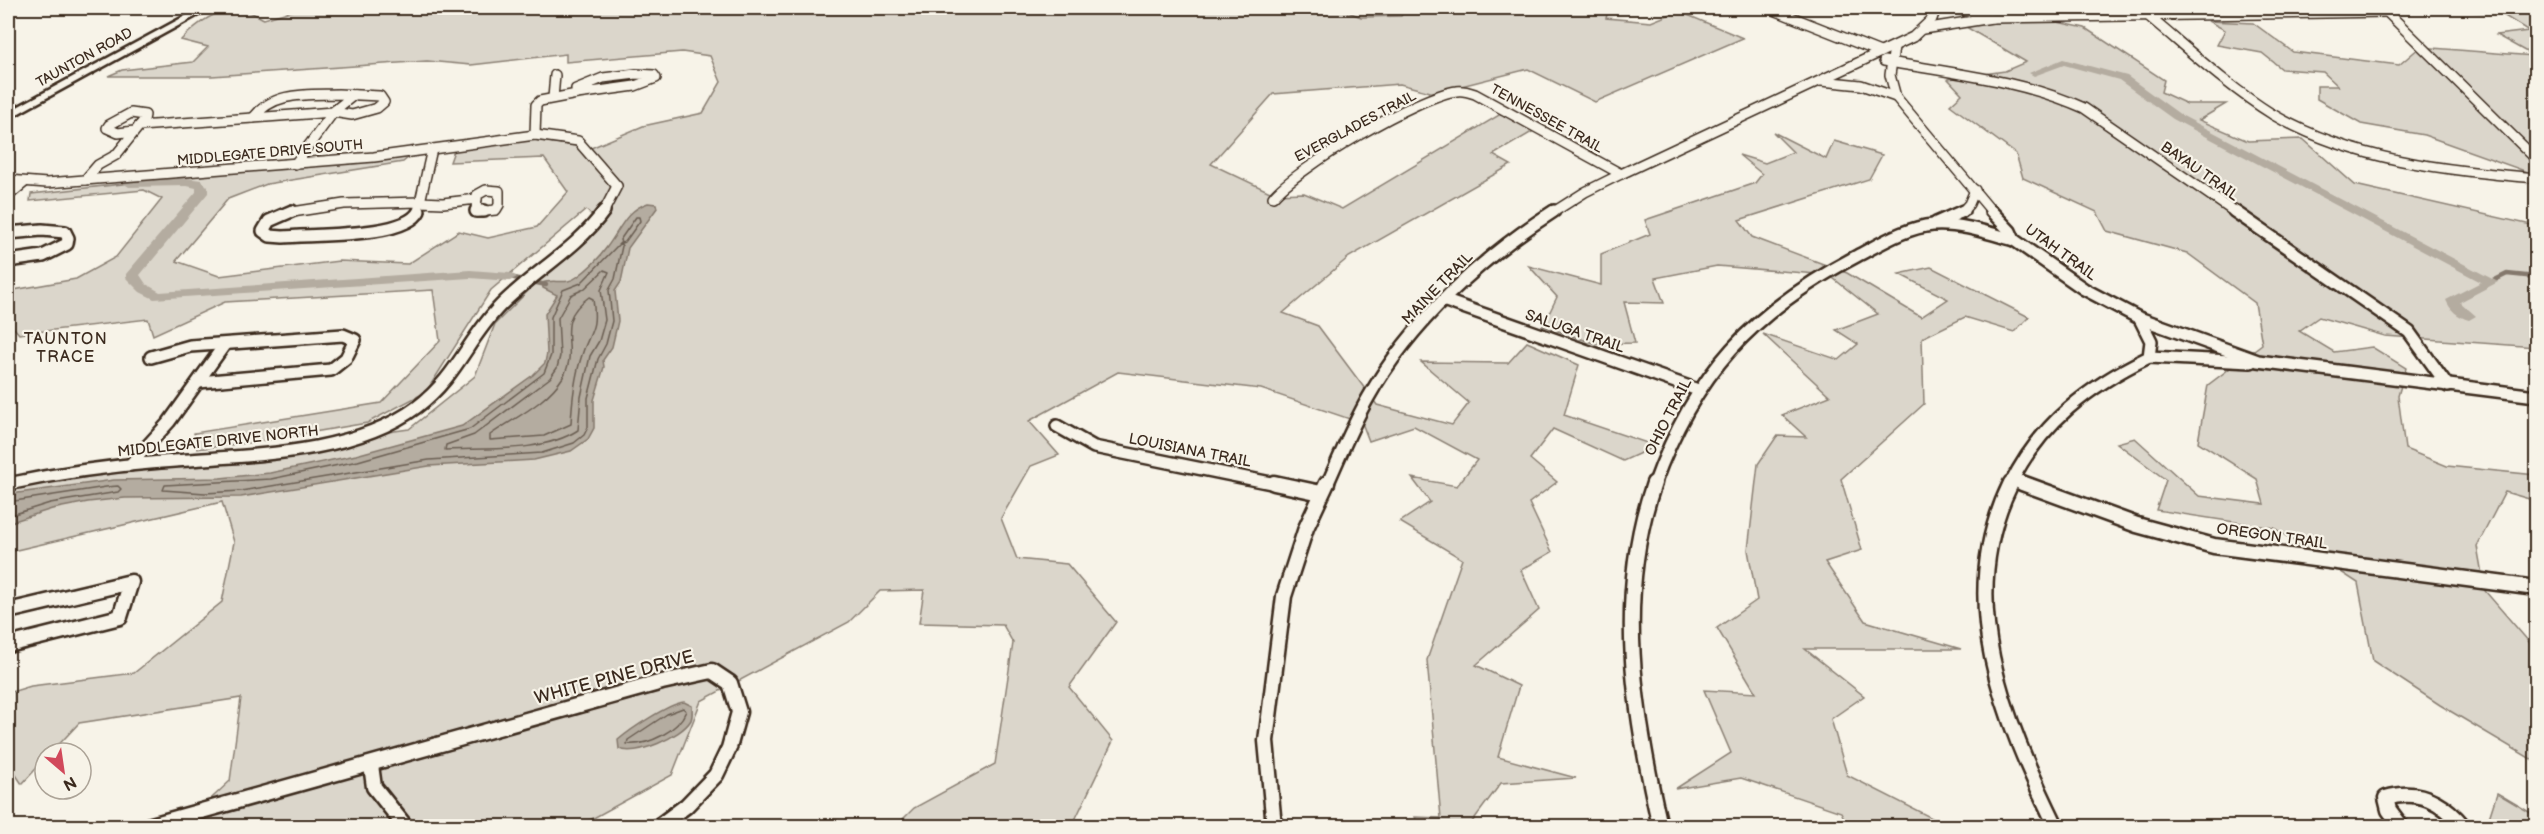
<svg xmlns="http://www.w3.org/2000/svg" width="2544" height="834" viewBox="0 0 2544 834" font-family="'Balsamiq Sans',sans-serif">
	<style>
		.green { fill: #dbd6cb; stroke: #8b8074; stroke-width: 1.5 }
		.water { fill: #b4aca0; stroke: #84786c; stroke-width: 1.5 }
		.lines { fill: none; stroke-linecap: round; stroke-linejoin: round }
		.shore { stroke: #6b5e52; stroke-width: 1.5 }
		.stream { stroke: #84786c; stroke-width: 4.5 }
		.canal { fill: #b4aca0; fill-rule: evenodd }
		.minor-far2-casing { stroke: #3b2a1e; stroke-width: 12 }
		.minor-far1-casing { stroke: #3b2a1e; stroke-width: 16 }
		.minor-casing { stroke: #3b2a1e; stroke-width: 19 }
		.tertiary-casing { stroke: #3b2a1e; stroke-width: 5 }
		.minor-far2 { stroke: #f7f3e8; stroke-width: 9 }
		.minor-far1 { stroke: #f7f3e8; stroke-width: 11 }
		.minor { stroke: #f7f3e8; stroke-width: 14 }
		.tertiary { fill: #f7f3e8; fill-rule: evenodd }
		.labels { text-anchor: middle; stroke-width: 4.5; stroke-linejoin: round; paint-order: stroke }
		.far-street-label { font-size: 14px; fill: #3b2a1e; stroke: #f7f3e8 }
		.street-label { font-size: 15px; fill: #3b2a1e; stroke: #f7f3e8 }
		.neighbourhood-label { font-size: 16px; letter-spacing: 1.5px; fill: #3b2a1e; stroke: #f7f3e8 }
		.near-street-label { font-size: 18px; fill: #3b2a1e; stroke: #f7f3e8 }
	</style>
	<rect width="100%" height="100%" fill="#f7f3e8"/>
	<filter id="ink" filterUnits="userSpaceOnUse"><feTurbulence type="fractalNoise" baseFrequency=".0167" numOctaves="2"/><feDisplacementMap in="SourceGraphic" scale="12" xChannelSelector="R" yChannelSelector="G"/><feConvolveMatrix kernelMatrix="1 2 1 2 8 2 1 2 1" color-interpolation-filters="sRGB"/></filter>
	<g filter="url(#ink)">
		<g class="green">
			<path d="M301 8H1347L1346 11 1361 17 1401 16 1406 8H1609L1606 18 1651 22 1678 11 1743 38 1595 102 1528 69 1434 93 1400 84 1273 94 1211 164 1274 194 1304 193 1342 209 1504 112 1537 129 1493 155 1511 165 1349 257 1283 313 1318 326 1377 405 1452 425 1469 403 1421 362 1508 363 1527 342 1579 365 1564 415 1656 446 1623 461 1553 429 1530 459 1557 482 1529 503 1552 552 1521 570 1539 610 1476 665 1519 686 1498 757 1576 778 1501 783 1469 826H1418L1415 817 1441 818 1427 660 1462 559 1400 522 1430 502 1412 478 1457 486 1477 460 1414 426 1369 441 1362 423 1261 389 1118 372 1029 421 1059 455 1031 466 1001 518 1017 559 1067 564 1116 622 1069 687 1113 741 1075 820 1078 826H896L914 808 995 764 1013 643 1003 625 919 623 924 590 880 591 849 622 701 701 672 775 579 826H182L230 781 241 698 79 723 51 753H45V759L22 784 8 763V693L31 686 134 673 222 602 234 542 222 502 8 552V488L22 483 409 429 475 376 495 324 598 221 586 210 491 290 426 392 367 423 255 442 197 449 194 433 381 403 440 341 433 290 225 302 153 335 148 319 19 334 8 321V291L76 279 116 257 162 199 144 190 30 201 31 194 415 152 403 162 267 184 228 199 176 261 219 276 339 261 408 264 459 231 488 238 537 227 568 192 544 158 450 162 455 148 527 139 591 148 643 126 703 113 721 82 710 56 682 52 566 62V54L471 65 427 61 212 76H108L122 70 193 62 208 47 181 40C196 24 218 7 242 10 249 10 258 16 264 19Z"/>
			<polygon points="1966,8 2003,8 2007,11 2085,28 2164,80 2161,92 2187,104 2226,104 2199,120 2248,141 2303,139 2355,185 2536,226 2536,347 2385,336 2319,317 2299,331 2334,352 2372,347 2406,368 2398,396 2405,449 2447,466 2536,475 2536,501 2505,492 2477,546 2485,591 2536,650 2536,762 2440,705 2373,661 2358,583 2274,528 2156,510 2166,480 2117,443 2135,438 2199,496 2264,504 2257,479 2198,442 2208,385 2262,344 2255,303 2187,253 2107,231 2097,212 2023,178 2016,154 1950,105 1962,94 1948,79 2005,71 2026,62 1966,27 1980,19"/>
			<polygon points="2418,8 2536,8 2536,175 2424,135 2361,124 2317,99 2317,86 2338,86 2323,72 2282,69 2262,53 2217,45 2225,30 2208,21 2253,23 2293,52 2399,65 2420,47 2534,56 2496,35 2529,31 2500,13"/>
			<polygon points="1773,132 1826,159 1834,141 1882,155 1869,179 1739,220 1752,237 1847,273 1921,317 1948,299 1899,274 1931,267 2029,317 2014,332 1965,317 1922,338 1924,404 1841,479 1862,550 1825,562 1865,621 1961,649 1805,649 1864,696 1831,719 1847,775 1934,819 1939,826 1848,826 1841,812 1741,778 1675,789 1731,753 1704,690 1756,693 1717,628 1757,600 1748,550 1758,464 1777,436 1806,437 1782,415 1830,396 1763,334 1839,360 1858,344 1836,330 1878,314 1829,275 1717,266 1655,278 1664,303 1624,302 1635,343 1596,344 1543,326 1557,297 1529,266 1601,285 1601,254 1650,234 1645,220 1755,183 1762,174 1739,155 1765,163 1793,152"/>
			<polygon points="2497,793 2536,816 2536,826 2519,826 2488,821"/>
		</g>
		<g class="water">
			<path d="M648 203 656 204 657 208 628 248 621 282 615 291 618 321 612 347 603 360 604 367 594 400V428L588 439 571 451 534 460 429 466 241 497 125 498 88 502 52 509 8 523V497L18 493 114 480 220 478 270 473 356 455 462 426 533 375 545 363 547 353 545 314 557 295 543 288 542 283C554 278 566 286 577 277 588 269 600 257 607 247 620 230 626 210 648 203Z"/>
			<path d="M684 702 692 706C692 711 693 715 691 720 681 737 637 756 619 749L618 740C631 729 668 704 684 702Z"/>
		</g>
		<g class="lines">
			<g class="shore">
				<polygon points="636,217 639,217 640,221 625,242 621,243 620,240"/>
				<polygon points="620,243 622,246 615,279 609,290 612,321 606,344 598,359 588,398 588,427 584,435 574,443 542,453 429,460 241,491 205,493 163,490 165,485 271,479 358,461 470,429 544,373 551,355 551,317 563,290 581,283"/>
				<path d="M604 270 609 272 601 290 605 320 599 341 590 356 581 397 578 430C543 453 486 448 445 450L446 445 474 435 550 378 557 368 560 356 558 318 571 295 584 289Z"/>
				<path d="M589 297 593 299C598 333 589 330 581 358 574 380 572 402 571 424L544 436 490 440V435C514 418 547 403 563 377 581 346 551 324 589 297Z"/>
				<polyline points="8,502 106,487 118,486 121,489 118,492 50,503 8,516"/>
				<path d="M683 708 686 711C678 731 648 746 627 744L628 740 667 714Z"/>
			</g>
			<g class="stream">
				<polyline points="510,277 546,285"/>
				<polyline points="2491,282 2507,274 2536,277"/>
			</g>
			<g class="canal">
				<path d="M2063 59 2127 76 2181 115 2498 282 2460 302 2476 316 2469 320C2458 317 2450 310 2446 300L2481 282 2173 119 2119 80 2064 65 2034 76 2029 73Z"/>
				<polygon points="187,178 201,180 208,187 208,193 140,275 146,284 160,292 470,270 510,273 517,277 510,281 470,278 154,299 140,292 126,278 126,274 196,192 196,188 187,186 129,187 123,183 129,179"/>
			</g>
			<g class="minor-far2-casing">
				<g id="minor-far2">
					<polyline points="1769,8 1880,52"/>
					<polyline points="2383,8 2536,159"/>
					<polyline points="8,9 11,8"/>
					<path d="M2147 15C2188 49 2227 86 2272 114 2352 161 2446 170 2536 178"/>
					<polyline points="1992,18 2388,12"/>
					<polyline points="1923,29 1992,18 1954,8"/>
					<polyline points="1894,47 1890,75 1896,97 1993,213"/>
					<path d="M1884 61C1951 73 2022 80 2084 108L2236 213"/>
					<polygon points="636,74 654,75 656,78 635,86 577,94 576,89 603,78"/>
					<polyline points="1821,81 1861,85 1896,97"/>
					<path d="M338 94 380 96 384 102 377 108 352 115 333 112 253 118C274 91 307 95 338 94Z"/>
					<polyline points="553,98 555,75"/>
					<polyline points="139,126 253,118"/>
					<polyline points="535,135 536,105 540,101 577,94"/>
					<polyline points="432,149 420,202 443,203 477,199"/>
					<polyline points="295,164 335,110 354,95"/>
					<polyline points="8,180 47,183 374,157 535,135 578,141 617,186 603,213"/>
					<polyline points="85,180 98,165 116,155 144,120 145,115 131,113 109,125 107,128 118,133 134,131"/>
					<polygon points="486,190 499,191 499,205 496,210 476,212 477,195"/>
					<polyline points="8,196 25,182"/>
					<path d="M1273 197C1297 168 1419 95 1457 91 1463 90 1469 92 1475 94L1621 174"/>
					<polyline points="286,213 344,204 420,202 418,213"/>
					<polyline points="1552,213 1585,192 1621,174 1913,37 1932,19 1936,8"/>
					<polyline points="1961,213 1969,204 1975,190"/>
				</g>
			</g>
			<g class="minor-far1-casing">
				<g id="minor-far1">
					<path d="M292 211 269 221 263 231 270 236 283 237C312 234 406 238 419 211"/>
					<polyline points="476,211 484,211"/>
					<polyline points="1991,211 2010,231 2014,240 2084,289 2139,318 2258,361 2536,396"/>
					<polyline points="2234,211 2409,332 2448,386"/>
					<polyline points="1936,223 1963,211"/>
					<polyline points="8,233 42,230 65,232 68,238 67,244 43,256 8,261"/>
					<polyline points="1443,300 1698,390"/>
					<polyline points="151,357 190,346 343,335 355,340 346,358 331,370 199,382"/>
					<polyline points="2149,357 2251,362"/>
					<polyline points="1057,426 1094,447 1281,485"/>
					<polyline points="130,465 169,422 225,344"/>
					<polyline points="2013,480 2026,485"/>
					<path d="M8 484C59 473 109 466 161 462 241 455 350 457 417 407 457 377 467 340 500 306 533 272 576 250 604 211"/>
					<path d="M1327 485C1340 456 1352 426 1368 398 1410 323 1482 257 1554 211"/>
					<path d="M1654 485C1694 373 1753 311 1857 256 1880 244 1907 227 1933 225 1960 223 1989 233 2014 240"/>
					<path d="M2010 485C2040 423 2089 386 2149 357L2151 341 2140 319"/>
				</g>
			</g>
			<g class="minor-casing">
				<g id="minor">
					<polyline points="1274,483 1321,493"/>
					<path d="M1654 483C1615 596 1634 713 1660 826"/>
					<path d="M2011 483C1953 599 2004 719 2056 826"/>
					<polyline points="2022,483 2137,525 2214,546 2536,588"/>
					<polyline points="8,484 11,483"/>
					<polyline points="8,611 131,582 120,617 8,645"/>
					<polyline points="371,765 374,787 405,826"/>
					<polyline points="148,826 662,682 712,671 730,683 739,712 729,748 716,775 686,806 659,826"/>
					<polyline points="1274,826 1266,741 1284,596 1306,528 1327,483"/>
					<path d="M2401 826 2389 810 2386 798C2418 788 2442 801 2463 826"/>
				</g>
			</g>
			<g class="tertiary-casing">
				<polygon id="tertiary" points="200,8 211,8 8,119 8,112"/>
			</g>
			<use href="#minor-far2" class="minor-far2"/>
			<use href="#minor-far1" class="minor-far1"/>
			<use href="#minor" class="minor"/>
			<use href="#tertiary" class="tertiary"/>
		</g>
	</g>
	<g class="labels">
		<g class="far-street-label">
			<text transform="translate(84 57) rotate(-29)" y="5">TAUNTON ROAD</text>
			<text transform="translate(1547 118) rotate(29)" y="5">TENNESSEE TRAIL</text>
			<text transform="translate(1355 126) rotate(-28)" y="5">EVERGLADES TRAIL</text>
			<text transform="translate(270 152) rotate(-5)" y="5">MIDDLEGATE DRIVE SOUTH</text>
		</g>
		<g class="street-label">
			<text transform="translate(2200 171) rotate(35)" y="5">BAYAU TRAIL</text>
			<text transform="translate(2061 252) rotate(36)" y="5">UTAH TRAIL</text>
			<text transform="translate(1437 288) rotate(-46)" y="5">MAINE TRAIL</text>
			<text transform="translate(1575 331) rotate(19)" y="5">SALUGA TRAIL</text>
			<text transform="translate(1668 417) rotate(-63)" y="5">OHIO TRAIL</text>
			<text transform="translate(218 441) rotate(-6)" y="5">MIDDLEGATE DRIVE NORTH</text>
			<text transform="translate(1190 450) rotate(11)" y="5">LOUISIANA TRAIL</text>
			<text transform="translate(2272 536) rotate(8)" y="5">OREGON TRAIL</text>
		</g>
		<g class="neighbourhood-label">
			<text x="66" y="344">TAUNTON<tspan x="66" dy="18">TRACE</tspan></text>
		</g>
		<g class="near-street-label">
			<text transform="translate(614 677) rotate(-15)" y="6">WHITE PINE DRIVE</text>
		</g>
	</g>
	<rect width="2544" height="834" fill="none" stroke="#f7f3e8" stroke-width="30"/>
	<rect x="15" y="15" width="2514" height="804" fill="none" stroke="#3b2a1e" stroke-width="2" filter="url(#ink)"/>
	<g transform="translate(63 771) rotate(151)"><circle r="28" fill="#f7f3e8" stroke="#aca397" stroke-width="1.5"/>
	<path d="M0-4.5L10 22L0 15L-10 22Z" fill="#d1495b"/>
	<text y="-9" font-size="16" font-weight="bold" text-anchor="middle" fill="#3b2a1e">N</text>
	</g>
</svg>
